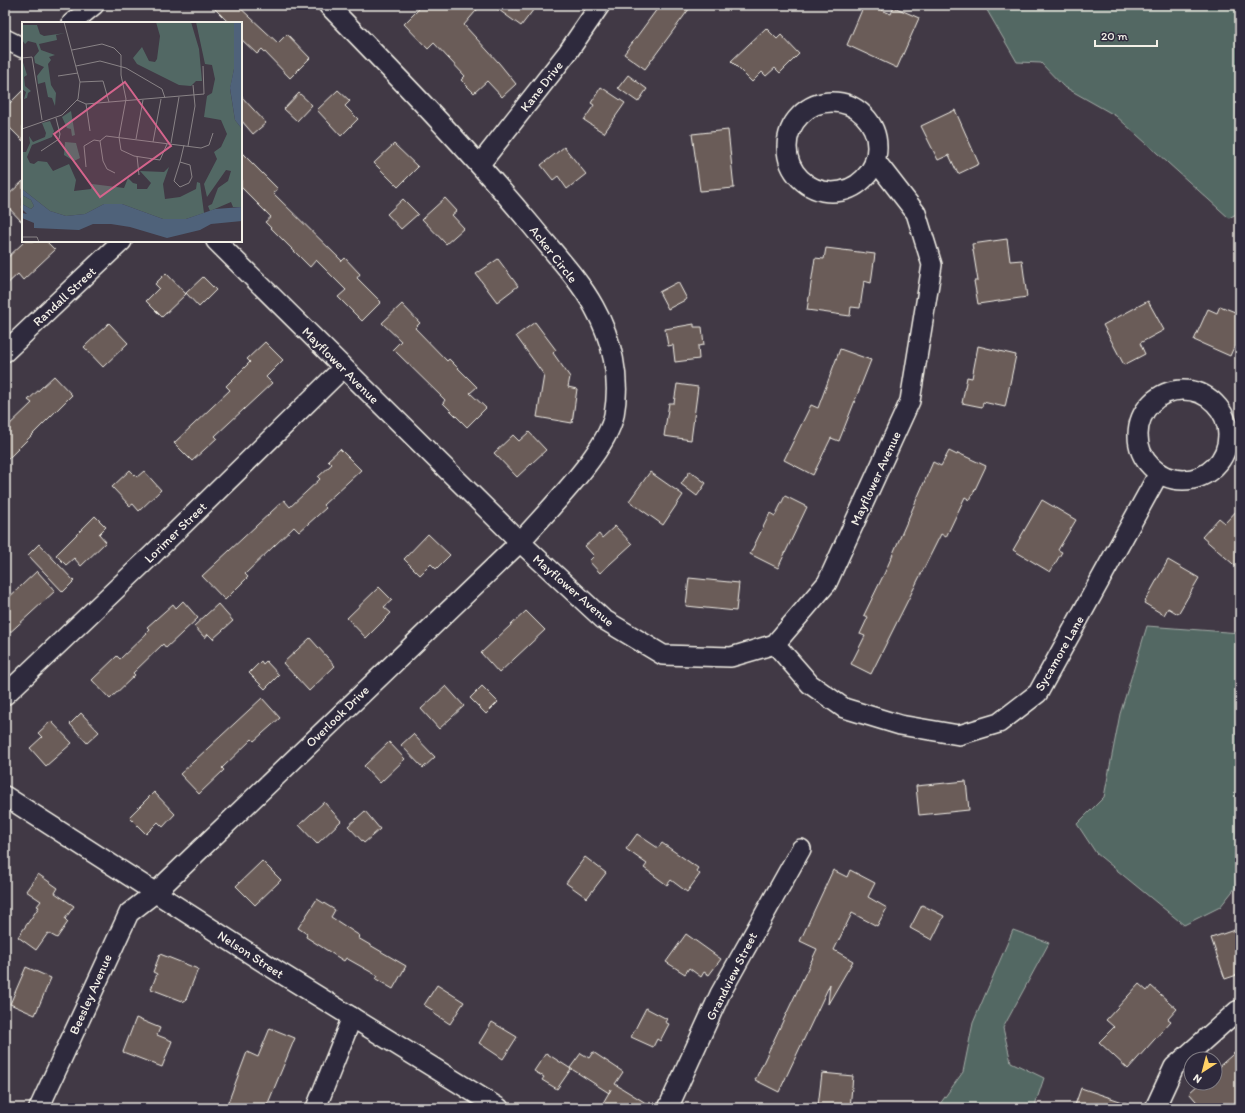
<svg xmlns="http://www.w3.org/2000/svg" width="1245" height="1113" viewBox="0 0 1245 1113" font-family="Itim,sans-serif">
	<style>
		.green { fill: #526864; stroke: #a3aca6 }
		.building { fill: #6a5b58; stroke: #f4f1e8 }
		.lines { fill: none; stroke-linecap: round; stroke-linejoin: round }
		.minor-casing { stroke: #f4f1e8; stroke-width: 22 }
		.minor { stroke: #2f2a3d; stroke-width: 19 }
		.labels { text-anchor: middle; stroke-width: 4; stroke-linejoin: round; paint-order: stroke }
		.street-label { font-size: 13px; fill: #f4f1e8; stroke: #2f2a3d }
		.inset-road { fill: none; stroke: #898386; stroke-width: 1 }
		.view { fill: #d4648c; fill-opacity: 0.15; stroke: #d4648c; stroke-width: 2 }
		.inset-edge { fill: none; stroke: #f4f1e8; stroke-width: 2 }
	</style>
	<rect width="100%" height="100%" fill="#413945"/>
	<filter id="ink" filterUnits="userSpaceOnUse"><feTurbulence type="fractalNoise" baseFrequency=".025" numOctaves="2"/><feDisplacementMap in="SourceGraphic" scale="8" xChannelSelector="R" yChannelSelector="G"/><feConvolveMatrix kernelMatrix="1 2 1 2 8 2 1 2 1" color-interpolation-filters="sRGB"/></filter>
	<g filter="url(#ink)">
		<g class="green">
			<polygon points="984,5 1240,5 1240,212 1229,218 1116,116 1063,86 1041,63 1017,62"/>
			<polygon points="1147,626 1240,633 1240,882 1220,907 1184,925 1096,853 1077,824 1104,797 1120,714"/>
			<polygon points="1013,930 1049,943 1003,1028 1011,1062 1044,1078 1034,1108 937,1108 963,1072 973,1023"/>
		</g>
		<g class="building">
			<polygon points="211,5 237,5 278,43 287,34 310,58 290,78 262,49 257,54 241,39 241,23 229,23"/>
			<polygon points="423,5 481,5 464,25 499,63 516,84 502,97 487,81 474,93 461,80 465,76 434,43 428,49 404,24"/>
			<polygon points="492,5 537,5 521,26"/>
			<polygon points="660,5 692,5 645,69 624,54"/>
			<polygon points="864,5 870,5 891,14 894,7 919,18 897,68 847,45"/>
			<polygon points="766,28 777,39 781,35 799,54 780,73 775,68 766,76 762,72 752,82 731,61"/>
			<polygon points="628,75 647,89 638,102 618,88"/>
			<polygon points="601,87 625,103 604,133 584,120 594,105 591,103"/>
			<polygon points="23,90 23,141 5,123 5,108"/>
			<polygon points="338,90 350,101 345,106 358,119 341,136 317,110"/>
			<polygon points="299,93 312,105 297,121 284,109"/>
			<polygon points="241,96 266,123 253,134 241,120"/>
			<polygon points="955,110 979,164 958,174 949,155 938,160 921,126"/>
			<polygon points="728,130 734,188 700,191 692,134"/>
			<polygon points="394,144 418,167 398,187 374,163"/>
			<polygon points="564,147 586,174 567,189 558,176 553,180 541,165"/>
			<polygon points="241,152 278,189 273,193 342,261 345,258 360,274 357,278 381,302 362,321 338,297 346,290 316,260 310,267 265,222 271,217 241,187"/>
			<polygon points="23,181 23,223 5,204 5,198"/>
			<polygon points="445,198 457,211 452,215 464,228 446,244 422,219"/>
			<polygon points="403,199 418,214 401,229 387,214"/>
			<polygon points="1007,239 1010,261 1022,260 1027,297 978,304 974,281 978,281 972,244"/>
			<polygon points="25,241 46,241 55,250 23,280 18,274 5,286 5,260"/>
			<polygon points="826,248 875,254 871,283 864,281 860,308 851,307 850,316 807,310 815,258 824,259"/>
			<polygon points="498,259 518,286 497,302 476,274"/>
			<polygon points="166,273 186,294 162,317 146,301 159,288 155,284"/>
			<polygon points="203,277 216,290 199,307 186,293"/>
			<polygon points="678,282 687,299 668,309 659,292"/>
			<polygon points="1148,301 1164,330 1140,343 1145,354 1124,365 1103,325"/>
			<polygon points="402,304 420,323 415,328 447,361 449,359 477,387 470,393 486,408 467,427 443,403 445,400 393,349 401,341 382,323"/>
			<polygon points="1220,306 1240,314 1240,350 1234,347 1230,356 1194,340 1208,309 1217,313"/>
			<polygon points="535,322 556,350 553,353 570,377 568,387 577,389 572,423 537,417 544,375 516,336"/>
			<polygon points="109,323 128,343 103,367 84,347"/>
			<polygon points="694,324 694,327 702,327 704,345 698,346 699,359 675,362 673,345 668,346 665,329"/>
			<polygon points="265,342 283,360 266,377 272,383 215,436 217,438 192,461 174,443 230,390 226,386 250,362 247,359"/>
			<polygon points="978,346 1016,355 1005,407 983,402 982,407 962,403 967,377 972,378"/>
			<polygon points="840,349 871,360 839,441 831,438 813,475 784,460 811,405 818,408"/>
			<polygon points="54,376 72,395 5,462 5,429 32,403 28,400"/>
			<polygon points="677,384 698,387 691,440 664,436 669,403 674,403"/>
			<polygon points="529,432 546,450 517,477 494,453 513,435 519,441"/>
			<polygon points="340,449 361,470 323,505 326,508 299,532 294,527 274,546 245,574 248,577 225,600 202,576 284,500 290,507 320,479 318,477 332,464 328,460"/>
			<polygon points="949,451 957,455 958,453 986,466 970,500 965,497 946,537 941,534 871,674 851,664 865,636 860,634 868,617 864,615 885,572 933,462 941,466"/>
			<polygon points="130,470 137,477 144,471 161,490 139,511 133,504 130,506 112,487"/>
			<polygon points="690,471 706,483 697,496 681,484"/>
			<polygon points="650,472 683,495 663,525 629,501"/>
			<polygon points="785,496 807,507 778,568 750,554 770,513 775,516"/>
			<polygon points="1042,500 1076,520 1058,550 1062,552 1050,572 1013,550"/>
			<polygon points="1240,507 1240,570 1202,537 1219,518 1225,523"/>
			<polygon points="95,516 106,527 99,534 106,542 81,566 74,558 66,565 56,555"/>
			<polygon points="615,526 632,544 600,573 589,561 594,556 585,546 599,534 602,538"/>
			<polygon points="428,534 450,555 436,569 431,564 420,575 404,559"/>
			<polygon points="39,544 74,581 63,592 28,555"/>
			<polygon points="1168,560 1199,578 1178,614 1168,608 1164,615 1144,603"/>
			<polygon points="37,571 55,591 5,637 5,601"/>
			<polygon points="689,578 739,583 736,611 686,606"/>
			<polygon points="379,587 392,600 384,607 391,613 366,638 347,618"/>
			<polygon points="183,601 198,618 166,648 163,644 133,673 135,675 110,699 92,680 117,656 120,659 150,630 147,627 173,604 176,608"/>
			<polygon points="218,604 233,621 213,639 208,634 205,638 194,626"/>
			<polygon points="526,611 545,630 499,673 481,653"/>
			<polygon points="310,638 335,666 309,691 283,663"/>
			<polygon points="261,661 263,664 266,661 279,675 265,689 249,673"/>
			<polygon points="446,686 464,706 439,729 421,709"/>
			<polygon points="482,686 498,702 486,714 470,698"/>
			<polygon points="262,698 280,718 254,741 252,739 222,768 224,770 199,794 180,774"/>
			<polygon points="81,713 99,732 87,743 70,724"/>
			<polygon points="51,721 72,743 46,766 30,748 42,737 38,733"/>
			<polygon points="413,734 435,757 423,768 401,745"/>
			<polygon points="389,742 405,759 380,783 364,766"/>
			<polygon points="966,781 969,810 919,815 916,786"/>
			<polygon points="154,792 175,814 163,827 158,822 146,834 129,817"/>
			<polygon points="324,802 341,821 317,844 299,825"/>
			<polygon points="365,811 380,829 364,843 348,826"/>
			<polygon points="637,834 658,848 662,843 698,868 696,871 700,874 687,892 671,880 667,885 644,868 647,864 626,849"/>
			<polygon points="585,857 606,873 587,898 566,883"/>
			<polygon points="262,861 281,880 255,905 236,886"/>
			<polygon points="833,870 847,877 850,870 875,883 868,897 887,908 877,926 852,913 834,950 853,961 828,1004 830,984 779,1092 755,1080 817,949 800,941"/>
			<polygon points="38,874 58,888 55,893 74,906 65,919 68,922 57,938 48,933 36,950 18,937 39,907 37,906 41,901 26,891"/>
			<polygon points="317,899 335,910 331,917 360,936 358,938 406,966 393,989 376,979 378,976 346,958 344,961 306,937 307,934 298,928"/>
			<polygon points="922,905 944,916 932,940 910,928"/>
			<polygon points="1240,928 1240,974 1225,979 1211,938"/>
			<polygon points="686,934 721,959 709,975 704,972 701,977 689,968 685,974 666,962"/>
			<polygon points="160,954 198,969 185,1002 151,989 157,974 153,972"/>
			<polygon points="26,967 51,978 35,1015 10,1004"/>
			<polygon points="1139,984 1147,991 1151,986 1177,1009 1168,1019 1171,1021 1128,1069 1099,1042 1114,1027 1106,1020"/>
			<polygon points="437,985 464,1002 450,1024 433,1013 434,1011 424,1005"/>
			<polygon points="646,1008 667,1019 665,1022 669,1024 660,1041 657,1039 653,1047 631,1037"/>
			<polygon points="136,1018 160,1028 157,1035 172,1041 162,1067 123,1052"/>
			<polygon points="492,1022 517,1037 503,1059 479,1043"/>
			<polygon points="270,1028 295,1038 266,1108 226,1108 247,1052 258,1057"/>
			<polygon points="1240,1048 1240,1108 1202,1108 1189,1093 1200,1083 1215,1083 1215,1070"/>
			<polygon points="593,1052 623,1072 615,1084 654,1108 600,1108 611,1089 609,1093 570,1068 581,1053 589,1058"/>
			<polygon points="546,1053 571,1069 557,1089 542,1080 544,1077 534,1071"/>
			<polygon points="822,1073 853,1076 850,1108 818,1106"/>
			<polygon points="1081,1088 1132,1105 1132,1108 1074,1108"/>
		</g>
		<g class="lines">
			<g class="minor-casing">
				<g id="minor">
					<polyline points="72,23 94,5"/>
					<polyline points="5,39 23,48"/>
					<circle cx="832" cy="147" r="45"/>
					<polyline points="480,164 568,52 600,5"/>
					<polyline points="216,241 520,542 603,619 663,655 731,657 775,644 827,583 910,401 932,265 916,213 875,160"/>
					<polyline points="5,352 122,241"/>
					<circle cx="1183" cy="435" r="45"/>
					<polyline points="775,644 810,684 844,708 900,725 959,735 999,723 1038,693 1159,473"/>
					<polyline points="5,695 153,554 343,368"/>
					<polyline points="5,796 274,969 499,1108"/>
					<path d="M39 1108 129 913 156 892 520 542C546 512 607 452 614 415 621 378 612 339 594 307 579 279 552 251 532 226 468 149 398 77 328 5"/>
					<polyline points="316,1108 352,1017"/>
					<polyline points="668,1108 720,994 801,849"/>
					<polyline points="1155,1108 1174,1067 1237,1011 1240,1010"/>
				</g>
			</g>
			<use href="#minor" class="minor"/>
		</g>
	</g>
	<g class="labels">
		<g class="street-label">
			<text transform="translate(541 86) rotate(-52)" y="5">Kane Drive</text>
			<text transform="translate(554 254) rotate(52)" y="5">Acker Circle</text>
			<text transform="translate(64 296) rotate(-43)" y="5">Randall Street</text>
			<text transform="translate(341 365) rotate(45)" y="5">Mayflower Avenue</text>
			<text transform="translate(875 478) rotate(-65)" y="5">Mayflower Avenue</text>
			<text transform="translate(175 532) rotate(-44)" y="5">Lorimer Street</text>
			<text transform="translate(574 590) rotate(41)" y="5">Mayflower Avenue</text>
			<text transform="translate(1059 653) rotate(-60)" y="5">Sycamore Lane</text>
			<text transform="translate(337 716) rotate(-44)" y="5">Overlook Drive</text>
			<text transform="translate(251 954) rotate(33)" y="5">Nelson Street</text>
			<text transform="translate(731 976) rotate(-63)" y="5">Grandview Street</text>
			<text transform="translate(90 994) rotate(-66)" y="5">Beesley Avenue</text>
		</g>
	</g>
	<g transform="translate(22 22)">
		<rect width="220" height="220" fill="#413945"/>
		<path d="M134 0H169L177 27 180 59H174L169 64 157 63 115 42 111 36 120 25 127 39 133 40 135 37 138 14ZM174 0H212V47L208 67 213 98 220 107V185H211L209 180 188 189 186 184 190 182 196 166 206 159 209 149 204 148 185 175 182 162 195 137 192 130 199 125 205 112 199 98 182 95 185 74 190 71 193 57 190 43 183 42ZM0 3H15L18 12 22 14 43 11 34 13 35 18 17 22 19 28 33 33 27 35 29 38 26 42 29 63 34 71 33 84 30 76 26 75 23 60 16 62 15 54 22 45 13 41 12 35 17 29 14 21 6 19 3 22 0 18ZM0 37 5 53 2 55 3 64 9 69 6 71 5 76 2 77 4 70 0 67ZM49 89 53 113 50 114 49 107 45 106 40 95ZM28 99 32 109 30 115 10 123 5 135 8 141 12 142 16 139 25 140 31 149 47 142 54 158 52 169 69 167 70 162 102 166 106 156 111 161 115 162V167H125L129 161 118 149 142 150 147 145 141 162 143 177 158 175 174 167 175 160 178 161 182 191 164 197H141L100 182H82L63 192 44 194 28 189 0 167V130H4L8 121 7 114 11 120 23 115 24 111 20 101ZM43 120 54 121 58 136 52 139 42 133ZM0 173 9 178 12 184 9 187 0 182Z" fill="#526864"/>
		<path d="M212 0H220V107L213 98 208 66 212 47ZM0 167 28 189 44 194 63 192 82 182H100L141 197H164L193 187 220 185V199L189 202 178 208 145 216 108 205 89 202H71L57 208 12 206V201L0 196V191L5 192 0 187V182L9 187 12 184 9 178 0 173Z" fill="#4f627a"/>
		<path class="inset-road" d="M50 28 80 22 92 26 99 33V53L104 77 97 115 99 128 112 134 138 138 145 122M0 36 10 35 20 98M54 44 78 39 104 46 140 67 143 76M36 54 56 51M58 60 81 59 87 80M55 78 64 82 182 72 181 44M64 82 68 109M0 107 40 93 56 77 58 60 42 0M114 117 121 78M131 120 139 77M149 121 157 75M166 124 173 84 171 63M19 129 37 117 38 112 34 96M115 134 117 153M158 140 152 159 158 165 167 161 170 155 168 143 158 140 162 123M64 145 62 124 72 118 78 119M93 151 85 147 81 139 78 119 84 114 179 126 187 123 191 111M0 215H15L17 220"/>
		<path class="view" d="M103 60 149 124 78 175 32 112Z"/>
		<rect width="220" height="220" class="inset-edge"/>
	</g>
	<rect width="1245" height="1113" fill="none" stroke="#2f2a3d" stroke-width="20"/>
	<rect x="10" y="10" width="1225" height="1093" fill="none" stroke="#f4f1e8" stroke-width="1.5" filter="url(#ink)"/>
	<g transform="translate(1203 1071) rotate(216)"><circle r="19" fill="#2f2a3d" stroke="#7e7a81"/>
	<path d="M0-3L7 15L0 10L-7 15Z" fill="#ffd166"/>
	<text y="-6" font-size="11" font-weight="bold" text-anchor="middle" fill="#f4f1e8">N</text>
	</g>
	<path d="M1095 40v6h62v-6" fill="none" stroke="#f4f1e8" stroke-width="2"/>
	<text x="1101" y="40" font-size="12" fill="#f4f1e8" stroke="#2f2a3d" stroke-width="3" paint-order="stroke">20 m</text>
</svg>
